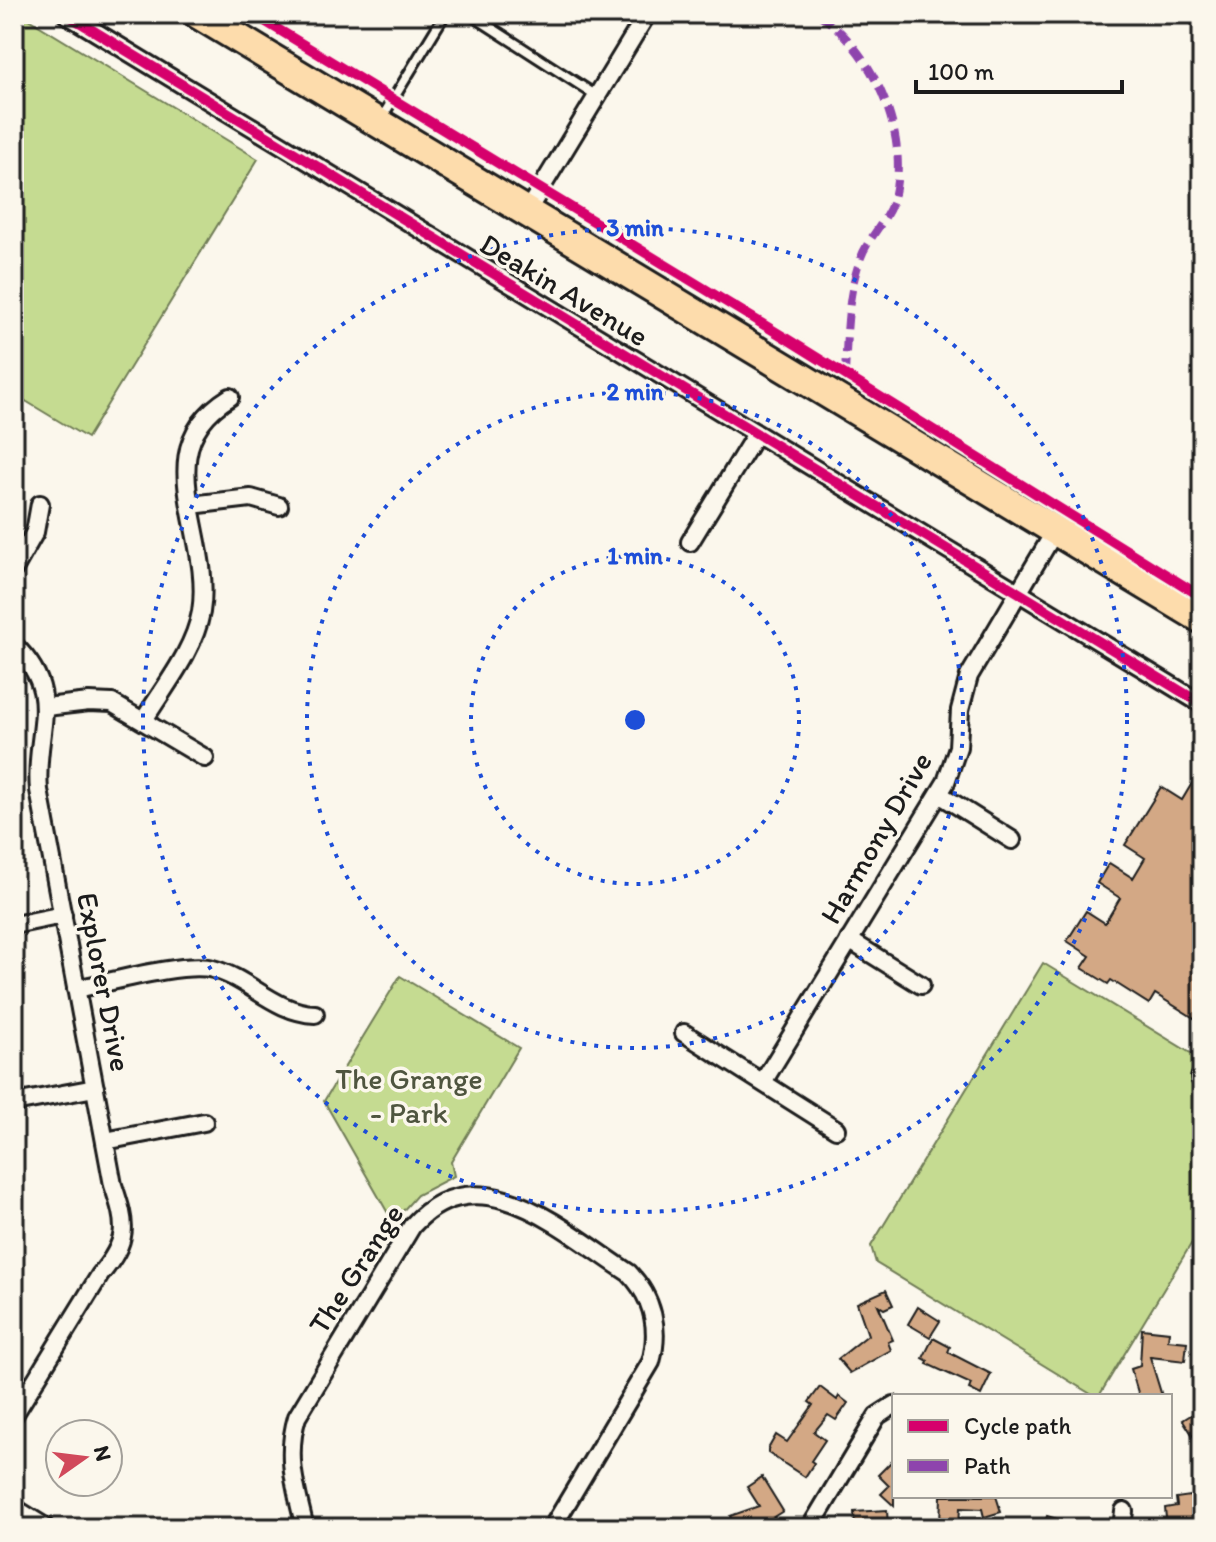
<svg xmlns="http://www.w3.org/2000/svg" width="1216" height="1542" viewBox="0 0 1216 1542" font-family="Itim,sans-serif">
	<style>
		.green { fill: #c5db91; stroke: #707c56; stroke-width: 2 }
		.building { fill: #d3a885; stroke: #1c1c1c; stroke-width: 2 }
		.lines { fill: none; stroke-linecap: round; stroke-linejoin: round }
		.service-casing { stroke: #1c1c1c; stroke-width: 14 }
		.minor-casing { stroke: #1c1c1c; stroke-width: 22 }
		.tertiary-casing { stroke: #1c1c1c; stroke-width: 26 }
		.trunk-casing { stroke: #1c1c1c; stroke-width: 34 }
		.service { stroke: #fbf7ec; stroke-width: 8 }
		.minor { stroke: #fbf7ec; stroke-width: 16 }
		.tertiary { stroke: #fbf7ec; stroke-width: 20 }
		.trunk { stroke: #fddcac; stroke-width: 28 }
		.quiet { stroke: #8e44ad; stroke-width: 8; stroke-dasharray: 16 8; stroke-linecap: butt }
		.cycleway-casing { stroke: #fbf7ec; stroke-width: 15 }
		.cycleway { stroke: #d6006c; stroke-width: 10 }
		.ring { fill: none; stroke: #1d4ed8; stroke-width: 4; stroke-dasharray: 4 8 }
		.labels { text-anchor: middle; stroke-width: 7; stroke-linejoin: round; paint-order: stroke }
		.street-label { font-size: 30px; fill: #1c1c1c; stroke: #fbf7ec }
		.park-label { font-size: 30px; fill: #4f553f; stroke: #fbf7ec }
		.centre { fill: #1d4ed8; stroke: #fbf7ec; stroke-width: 4 }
		.ring-label { font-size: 24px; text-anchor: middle; font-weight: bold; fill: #1d4ed8; stroke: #fbf7ec; stroke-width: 7; stroke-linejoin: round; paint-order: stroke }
	</style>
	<rect width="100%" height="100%" fill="#fbf7ec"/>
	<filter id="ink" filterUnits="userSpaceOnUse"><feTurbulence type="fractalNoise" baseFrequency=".0125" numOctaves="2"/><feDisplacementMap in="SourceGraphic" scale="16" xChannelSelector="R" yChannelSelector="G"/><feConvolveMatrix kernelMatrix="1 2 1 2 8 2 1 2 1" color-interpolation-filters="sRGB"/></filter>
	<g filter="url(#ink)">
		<g class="green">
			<polygon points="14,14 20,14 258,159 87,438 14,394"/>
			<polygon points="1043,963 1194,1055 1202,1040 1202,1226 1099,1396 1094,1396 876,1263 871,1246"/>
			<polygon points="400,976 519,1048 451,1162 454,1176 417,1195 393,1222 324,1101"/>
		</g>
		<g class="building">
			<polygon points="1194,780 1202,785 1202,1023 1155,994 1149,1004 1111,980 1108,984 1082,968 1090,956 1067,941 1086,911 1105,923 1120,898 1097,883 1109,863 1133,878 1145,858 1125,845 1161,787 1182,800"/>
			<polygon points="886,1290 893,1305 884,1309 878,1305 893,1340 888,1342 891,1350 850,1373 838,1359 868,1335 857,1303"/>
			<polygon points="918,1307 940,1321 930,1337 908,1324"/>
			<polygon points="1142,1329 1169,1332 1168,1340 1187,1342 1185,1361 1150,1357 1162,1396 1139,1396 1131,1369 1140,1366"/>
			<polygon points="933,1338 950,1347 948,1352 991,1374 981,1395 969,1389 971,1384 927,1364 928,1361 923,1358"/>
			<polygon points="820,1387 837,1400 839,1396 848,1403 836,1420 828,1415 814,1432 825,1440 811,1461 814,1463 805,1477 768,1453 768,1449 776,1435 787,1442 813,1405 809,1402"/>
			<polygon points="1202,1408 1202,1450 1183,1420"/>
			<polygon points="894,1459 894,1506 881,1494 889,1486 878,1475"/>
			<polygon points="762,1477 783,1511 756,1528 735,1528 730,1516 759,1506 747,1487"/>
			<polygon points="941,1496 996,1496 1001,1512 984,1517 982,1509 960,1508 959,1525 940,1524"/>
			<polygon points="1190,1496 1191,1499 1202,1497 1202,1528 1167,1528 1165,1508 1177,1506 1176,1498"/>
			<polygon points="887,1510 888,1527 855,1528 854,1512"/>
			<polygon points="1047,1516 1077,1525 1077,1528 1043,1528"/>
		</g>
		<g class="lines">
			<g class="service-casing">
				<g id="service">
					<polyline points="470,14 597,96"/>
					<polyline points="381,119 445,14"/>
				</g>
			</g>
			<g class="minor-casing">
				<g id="minor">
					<polyline points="66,14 1202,704"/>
					<polyline points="526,213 647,14"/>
					<polyline points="191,505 251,498 279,506"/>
					<polyline points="690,542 756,434"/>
					<polyline points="14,569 35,532 40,504"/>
					<path d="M14 645C66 695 33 732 39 790L113 1185C127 1226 129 1240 100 1275L14 1415"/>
					<polyline points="46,707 89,702 112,703 205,758"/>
					<path d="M144 720C164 687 194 651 201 612 214 533 144 450 230 397"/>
					<polyline points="939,794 1012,840"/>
					<polyline points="14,925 63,915"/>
					<polyline points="849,940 921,985"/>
					<path d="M76 989C107 983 186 961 213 969 250 979 274 1012 315 1014"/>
					<polyline points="684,1033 836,1129"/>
					<polyline points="1200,1078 1202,1074"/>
					<polyline points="763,1082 946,782 958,747 960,710 969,676 1055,531"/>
					<polyline points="14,1103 95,1088"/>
					<polyline points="105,1141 204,1122"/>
					<path d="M305 1528C296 1489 285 1457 297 1417L412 1226C480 1151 565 1232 629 1273 653 1298 660 1329 651 1362L552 1528"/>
					<polyline points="810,1528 877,1416 894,1405"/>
					<polyline points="1122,1528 1124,1511"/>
				</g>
			</g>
			<g class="tertiary-casing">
				<polyline id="tertiary" points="14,1510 43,1528"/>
			</g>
			<g class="trunk-casing">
				<polyline id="trunk" points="198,14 1202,619"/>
			</g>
			<use href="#service" class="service"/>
			<use href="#minor" class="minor"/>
			<use href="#tertiary" class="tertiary"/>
			<use href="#trunk" class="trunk"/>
			<path class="quiet" d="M818 14C873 49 912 137 893 201 886 222 867 239 860 260 847 296 847 336 845 374"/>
			<g class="cycleway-casing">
				<g id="cycleway">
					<polyline points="66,14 1202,704"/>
					<polyline points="253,14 784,337 1202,597"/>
				</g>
			</g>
			<use href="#cycleway" class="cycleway"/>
		</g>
	</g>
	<g class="ring">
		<circle cx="635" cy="720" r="164"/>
		<circle cx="635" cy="720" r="328"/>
		<circle cx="635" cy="720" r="492"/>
	</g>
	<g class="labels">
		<g class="street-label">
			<text transform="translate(564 290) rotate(31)" y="10">Deakin Avenue</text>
			<text transform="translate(876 838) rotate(-60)" y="10">Harmony Drive</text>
			<text transform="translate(104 982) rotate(79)" y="10">Explorer Drive</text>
			<text transform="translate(356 1269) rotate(-57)" y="10">The Grange</text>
		</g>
		<g class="park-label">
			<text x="409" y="1089">The Grange<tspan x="409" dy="34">- Park</tspan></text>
		</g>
	</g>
	<circle cx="635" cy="720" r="12" class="centre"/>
	<g class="ring-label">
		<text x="635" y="236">3 min</text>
		<text x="635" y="400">2 min</text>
		<text x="635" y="564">1 min</text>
	</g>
	<rect width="1216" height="1542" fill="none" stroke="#fbf7ec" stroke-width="48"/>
	<rect x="24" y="24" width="1168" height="1494" fill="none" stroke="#1c1c1c" stroke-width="3" filter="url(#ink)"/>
	<rect x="892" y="1394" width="280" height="104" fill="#fbf7ec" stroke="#a29f99" stroke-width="2"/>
	<rect x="908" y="1420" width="40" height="12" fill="#d6006c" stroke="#a29f99" stroke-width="2"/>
	<text x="964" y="1434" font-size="24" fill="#1c1c1c">Cycle path</text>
	<rect x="908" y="1460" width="40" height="12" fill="#8e44ad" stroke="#a29f99" stroke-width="2"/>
	<text x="964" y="1474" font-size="24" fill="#1c1c1c">Path</text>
	<g transform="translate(84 1458) rotate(76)"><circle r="38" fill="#fbf7ec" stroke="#a29f99" stroke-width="2"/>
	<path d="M0-6L14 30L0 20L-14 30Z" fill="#d1495b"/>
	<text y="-12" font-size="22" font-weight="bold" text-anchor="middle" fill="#1c1c1c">N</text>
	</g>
	<path d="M916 80v12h206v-12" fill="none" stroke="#1c1c1c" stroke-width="4"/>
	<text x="928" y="80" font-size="24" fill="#1c1c1c" stroke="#fbf7ec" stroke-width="6" paint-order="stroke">100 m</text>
</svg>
